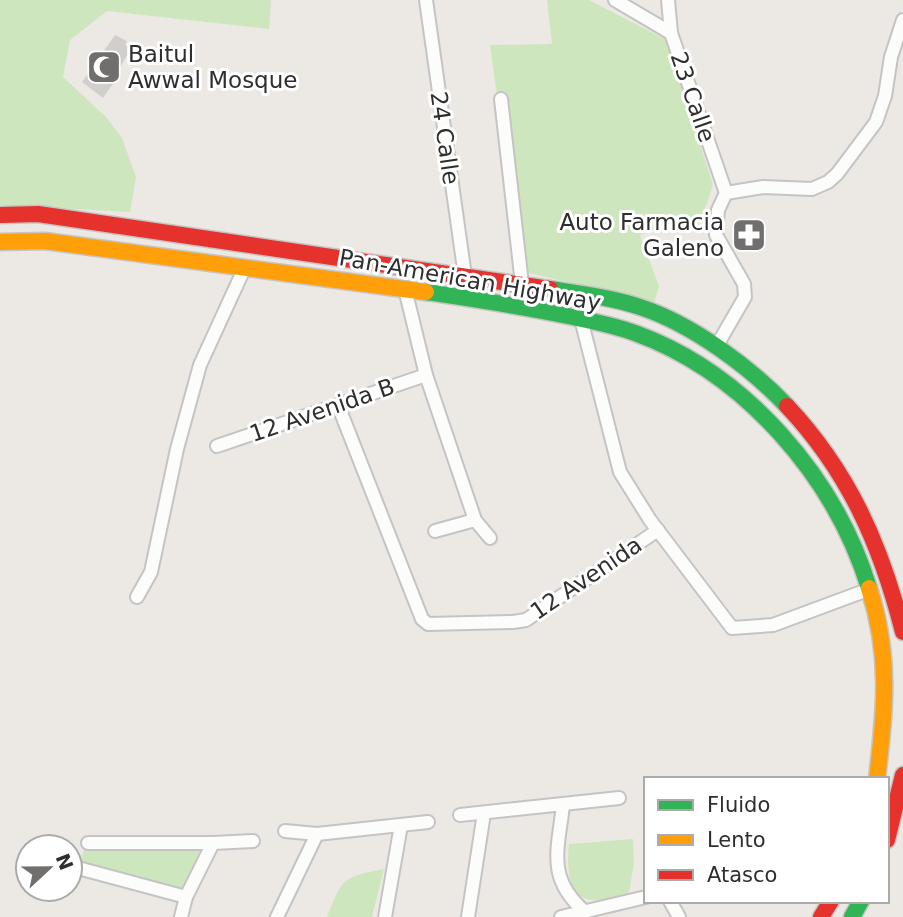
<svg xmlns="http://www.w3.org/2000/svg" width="903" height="917" viewBox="0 0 903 917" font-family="'DejaVu Sans',sans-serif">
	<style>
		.green { fill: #cee6be }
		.building { fill: #d1cecb }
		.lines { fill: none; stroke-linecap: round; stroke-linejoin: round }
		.street-casing { stroke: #c5c4c5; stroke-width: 16 }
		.fast-casing { stroke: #c6c5c4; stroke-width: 19 }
		.slow-casing { stroke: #c6c5c4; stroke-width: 19 }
		.jam-casing { stroke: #c6c5c4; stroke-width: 19 }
		.street { stroke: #fcfcfb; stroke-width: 12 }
		.fast { stroke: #30b455; stroke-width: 16 }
		.slow { stroke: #ff9f0a; stroke-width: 16 }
		.jam { stroke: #e5322d; stroke-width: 16 }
		.labels { text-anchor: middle; stroke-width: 6; stroke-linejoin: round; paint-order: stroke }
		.poi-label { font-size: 23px; fill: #2e2e2e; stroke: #fff; text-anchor: start }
		.street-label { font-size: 23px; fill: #2e2e2e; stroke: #fff }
	</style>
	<rect width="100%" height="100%" fill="#ece8e4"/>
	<g class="green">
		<polygon points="0,0 271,0 269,29 107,11 70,40 63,77 106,117 122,138 136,177 130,212 0,205"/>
		<polygon points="547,0 589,0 667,40 713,185 703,214 640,235 659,286 654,303 521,271 490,45 552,44"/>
		<path d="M633 839 634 863 629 893C617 896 603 901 591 900 566 897 567 862 569 844Z"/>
		<polygon points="86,845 207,847 184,893 78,866"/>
		<path d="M384 869 372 917H327C342 878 343 877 384 869Z"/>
	</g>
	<polygon class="building" points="115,35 127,41 125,45 131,48 117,73 119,75 103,98 82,82"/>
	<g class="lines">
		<g class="street-casing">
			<g id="street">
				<polyline points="426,0 465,276"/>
				<polyline points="615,0 671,33"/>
				<polyline points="668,0 671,33 726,193"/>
				<polyline points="501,99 522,284"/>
				<polyline points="405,289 426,375 475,520 490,538"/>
				<polyline points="581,319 620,472 650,520 732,628 773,625 870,589"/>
				<polyline points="716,347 745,297 744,284 716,235 718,210 726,193 763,187 812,189 828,182 837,174 876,122 885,96 891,57 903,20"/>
				<polyline points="338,405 422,619 428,624 513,622 526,620 658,530"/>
				<polyline points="217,446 426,375"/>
				<polyline points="435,531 475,520"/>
				<polyline points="137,597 151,572 177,449 200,365 245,267"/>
				<path d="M563 805C558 850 546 878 585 912"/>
				<polyline points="460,815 619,798"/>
				<polyline points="285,831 317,834 428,822"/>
				<polyline points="88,843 213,843 186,897 181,917"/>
				<polyline points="213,843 253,841"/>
				<polyline points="78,868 186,897"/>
				<polyline points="670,901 679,917"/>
				<polyline points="277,917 317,834"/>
				<polyline points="385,917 401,825"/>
				<polyline points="468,917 484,813"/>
				<polyline points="561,917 646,897"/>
			</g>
		</g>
		<g class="fast-casing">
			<g id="fast">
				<path d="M550 289C580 294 611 297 640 307 692 324 750 367 787 406"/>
				<path d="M426 292C473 299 521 306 568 316 590 321 613 325 635 333 745 373 835 477 869 588"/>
				<polyline points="852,917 861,901"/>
			</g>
		</g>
		<g class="slow-casing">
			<g id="slow">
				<polyline points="0,242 45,241 426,292"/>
				<path d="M869 588C891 657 885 709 877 779"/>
			</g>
		</g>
		<g class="jam-casing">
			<g id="jam">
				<polyline points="0,215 38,214 550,289"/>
				<path d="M787 406C849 472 881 545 903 632"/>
				<polyline points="887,840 903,775"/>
				<polyline points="821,917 831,901"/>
			</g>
		</g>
		<use href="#street" class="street"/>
		<use href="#fast" class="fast"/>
		<use href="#slow" class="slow"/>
		<use href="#jam" class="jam"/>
	</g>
	<defs>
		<g id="mosque-square" transform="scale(1.75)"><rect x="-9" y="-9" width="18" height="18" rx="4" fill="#706f6e" stroke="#fff"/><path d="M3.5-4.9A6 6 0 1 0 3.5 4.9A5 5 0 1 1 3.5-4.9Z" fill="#fff"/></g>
		<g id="pharmacy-square" transform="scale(1.75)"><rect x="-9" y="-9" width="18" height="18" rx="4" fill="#706f6e" stroke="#fff"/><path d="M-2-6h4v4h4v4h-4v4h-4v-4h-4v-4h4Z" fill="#fff"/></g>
	</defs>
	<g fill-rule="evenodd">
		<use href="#mosque-square" x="104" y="67"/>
		<use href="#pharmacy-square" x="749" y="235"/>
	</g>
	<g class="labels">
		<g class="poi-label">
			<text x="128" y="62">Baitul<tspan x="128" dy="26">Awwal Mosque</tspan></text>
			<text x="724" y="230" text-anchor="end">Auto Farmacia<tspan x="724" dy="26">Galeno</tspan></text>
		</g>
		<g class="street-label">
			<text transform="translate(693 97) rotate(71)" y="8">23 Calle</text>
			<text transform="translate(445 138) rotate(82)" y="8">24 Calle</text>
			<text transform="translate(470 280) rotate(10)" y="8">Pan-American Highway</text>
			<text transform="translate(322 410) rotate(-19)" y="8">12 Avenida B</text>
			<text transform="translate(586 578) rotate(-34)" y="8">12 Avenida</text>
		</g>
	</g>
	<rect x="644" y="777" width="245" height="126" fill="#ffffff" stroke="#ababab" stroke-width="2"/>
	<rect x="658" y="800" width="35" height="10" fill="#30b455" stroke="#ababab" stroke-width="2"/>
	<text x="707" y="812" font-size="21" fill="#2e2e2e">Fluido</text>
	<rect x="658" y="835" width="35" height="10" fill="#ff9f0a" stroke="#ababab" stroke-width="2"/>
	<text x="707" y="847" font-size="21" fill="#2e2e2e">Lento</text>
	<rect x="658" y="870" width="35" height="10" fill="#e5322d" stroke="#ababab" stroke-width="2"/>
	<text x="707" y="882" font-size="21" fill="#2e2e2e">Atasco</text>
	<g transform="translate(49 868) rotate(68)"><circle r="33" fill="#ffffff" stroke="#ababab" stroke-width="2"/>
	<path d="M0-5L12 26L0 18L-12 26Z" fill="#706f6e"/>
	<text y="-10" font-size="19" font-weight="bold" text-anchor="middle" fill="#2e2e2e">N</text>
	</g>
</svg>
